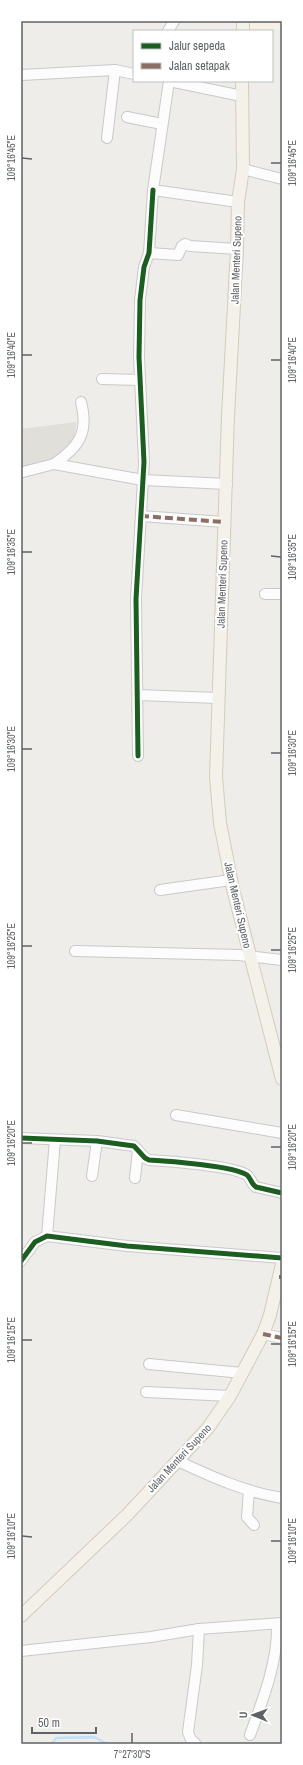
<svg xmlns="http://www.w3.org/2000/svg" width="303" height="1765" viewBox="0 0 303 1765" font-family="'Archivo Narrow',sans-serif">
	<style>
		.commercial { fill: #f6f1e4 }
		.education { fill: #e1dfda }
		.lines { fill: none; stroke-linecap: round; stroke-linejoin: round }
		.stream { stroke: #c0e2f7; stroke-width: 2.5 }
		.minor-casing { stroke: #c9c9c9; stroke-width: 12 }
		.major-casing { stroke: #d5ccb9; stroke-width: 14 }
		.minor { stroke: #fcfcfc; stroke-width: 10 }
		.major { stroke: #f3f1ea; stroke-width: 12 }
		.quiet { stroke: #8d6e63; stroke-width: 4; stroke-dasharray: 8 4; stroke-linecap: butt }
		.cycleway-casing { stroke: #fff; stroke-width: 8 }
		.cycleway { stroke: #1b5e20; stroke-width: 5 }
		.ticks { fill: none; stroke: #5f6367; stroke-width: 1.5 }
		.labels { text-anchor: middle; stroke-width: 4; stroke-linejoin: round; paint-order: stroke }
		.street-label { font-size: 11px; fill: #5f6367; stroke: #fff }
		.neatline { fill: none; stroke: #5f6367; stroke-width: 1.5 }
		.ticks-label { font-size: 10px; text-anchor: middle; fill: #5f6367 }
	</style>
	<rect width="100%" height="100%" fill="#eeedea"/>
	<polygon class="commercial" points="242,21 282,21 282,29 243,31"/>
	<polygon class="education" points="76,422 75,440 52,460 21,471 21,429"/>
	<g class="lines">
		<polyline class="stream" points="52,1744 56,1738 94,1737 108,1744"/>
		<g class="minor-casing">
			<g id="minor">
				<polyline points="168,31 174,21"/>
				<polyline points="21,75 115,70 134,74"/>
				<polyline points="169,81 153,190 238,202"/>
				<polyline points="169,81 242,96"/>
				<polyline points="127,117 162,124"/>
				<polyline points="107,138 115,70"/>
				<polyline points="243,169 282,179"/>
				<polyline points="149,253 178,255 182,246 185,244 190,246 237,249"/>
				<polyline points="102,379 140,380"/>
				<path d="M54 464C79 447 89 433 81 402"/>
				<polyline points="23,472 54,464 143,480 227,484"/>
				<polyline points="141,516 224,522"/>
				<polyline points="265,594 282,594"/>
				<polyline points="138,695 218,698"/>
				<polyline points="138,756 136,599 144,462 139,357 140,300 144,267 149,253 153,190"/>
				<polyline points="160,890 231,880"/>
				<polyline points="75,951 239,955 282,960"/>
				<polyline points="176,1115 282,1133"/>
				<path d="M21 1138 97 1141 134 1146 145 1158 149 1160C168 1161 234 1166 247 1175 251 1178 251 1184 256 1187L282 1193"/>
				<polyline points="92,1176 97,1141"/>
				<polyline points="135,1178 138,1150"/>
				<polyline points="47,1236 55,1140"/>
				<polyline points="21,1261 35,1242 47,1236 127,1246 282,1258"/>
				<polyline points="263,1334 282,1338"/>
				<polyline points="149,1364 242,1373"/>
				<polyline points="146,1392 230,1396"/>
				<path d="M178 1461C212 1477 245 1492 282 1498"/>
				<polyline points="249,1490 247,1517 254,1525"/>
				<polyline points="21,1651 151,1637 199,1629 282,1623"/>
				<path d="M250 1735C263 1699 278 1662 277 1624"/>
				<polyline points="195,1743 191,1740 188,1732 197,1665 199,1629"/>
			</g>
		</g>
		<g class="major-casing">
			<g id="major">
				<polyline points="243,21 243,31"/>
				<polyline points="242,81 243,169 238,202 237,249 228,416 216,777 220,823 233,889 282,1079"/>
				<polyline points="21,1616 127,1515 208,1428 230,1396 263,1334 270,1315 282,1264"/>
			</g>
		</g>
		<use href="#minor" class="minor"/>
		<use href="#major" class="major"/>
		<g class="quiet">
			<polyline points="141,516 224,522"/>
			<polyline points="279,1277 282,1277"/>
			<polyline points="263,1334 282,1338"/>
		</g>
		<g class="cycleway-casing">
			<g id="cycleway">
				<polyline points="138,756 136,599 144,462 139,357 140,300 144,267 149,253 153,190"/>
				<path d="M21 1138 97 1141 134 1146 145 1158 149 1160C168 1161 234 1166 247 1175 251 1178 251 1184 256 1187L282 1193"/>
				<polyline points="21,1261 35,1242 47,1236 127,1246 282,1258"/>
			</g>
		</g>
		<use href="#cycleway" class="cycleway"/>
	</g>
	<path class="ticks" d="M22 158 32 159M271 163H281M22 355H32M271 360H281M22 552H32M271 556 281 557M22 749H32M271 753H281M22 946H32M271 950H281M22 1143H32M271 1147H281M22 1340H32M271 1344H281M22 1536 32 1537M271 1541H281M132 1743V1733"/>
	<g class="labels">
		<g class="street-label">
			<text transform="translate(236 260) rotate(-88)" y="4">Jalan Menteri Supeno</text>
			<text transform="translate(222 584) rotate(-88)" y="4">Jalan Menteri Supeno</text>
			<text transform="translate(238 905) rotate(77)" y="4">Jalan Menteri Supeno</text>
			<text transform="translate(179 1458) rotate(-47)" y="4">Jalan Menteri Supeno</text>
		</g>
	</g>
	<rect width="303" height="1765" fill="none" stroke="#ffffff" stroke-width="44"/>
	<rect x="133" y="30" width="140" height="52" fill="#ffffff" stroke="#bfc1c2"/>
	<rect x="141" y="43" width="20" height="6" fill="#1b5e20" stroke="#bfc1c2"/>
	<text x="169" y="50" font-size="12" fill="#5f6367">Jalur sepeda</text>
	<rect x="141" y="63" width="20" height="6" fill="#8d6e63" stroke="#bfc1c2"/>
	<text x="169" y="70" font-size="12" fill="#5f6367">Jalan setapak</text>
	<g transform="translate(253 1715) rotate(271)" stroke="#ffffff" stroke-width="3" paint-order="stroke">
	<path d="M0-3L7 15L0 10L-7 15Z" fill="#5f6367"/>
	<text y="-6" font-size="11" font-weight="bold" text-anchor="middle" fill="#5f6367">U</text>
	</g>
	<path d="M32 1727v6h64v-6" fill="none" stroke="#5f6367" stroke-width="2"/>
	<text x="38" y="1727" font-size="12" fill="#5f6367" stroke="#ffffff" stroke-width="3" paint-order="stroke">50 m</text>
	<rect x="22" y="22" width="259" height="1721" class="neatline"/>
	<g class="ticks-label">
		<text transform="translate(11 158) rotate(-90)" y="4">109°16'45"E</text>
		<text transform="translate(292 163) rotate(-90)" y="4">109°16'45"E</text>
		<text transform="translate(11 355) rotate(-90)" y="4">109°16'40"E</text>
		<text transform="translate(292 360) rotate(-90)" y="4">109°16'40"E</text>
		<text transform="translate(11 552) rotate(-90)" y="4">109°16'35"E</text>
		<text transform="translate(292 557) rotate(-90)" y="4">109°16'35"E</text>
		<text transform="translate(11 749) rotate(-90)" y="4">109°16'30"E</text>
		<text transform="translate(292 753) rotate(-90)" y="4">109°16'30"E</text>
		<text transform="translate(11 946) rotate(-90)" y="4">109°16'25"E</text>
		<text transform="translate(292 950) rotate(-90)" y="4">109°16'25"E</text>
		<text transform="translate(11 1143) rotate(-90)" y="4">109°16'20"E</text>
		<text transform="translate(292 1147) rotate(-90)" y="4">109°16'20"E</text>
		<text transform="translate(11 1340) rotate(-90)" y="4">109°16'15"E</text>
		<text transform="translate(292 1344) rotate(-90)" y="4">109°16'15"E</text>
		<text transform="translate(11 1536) rotate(-90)" y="4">109°16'10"E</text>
		<text transform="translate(292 1541) rotate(-90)" y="4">109°16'10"E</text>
		<text x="132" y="1758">7°27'30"S</text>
	</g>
</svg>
